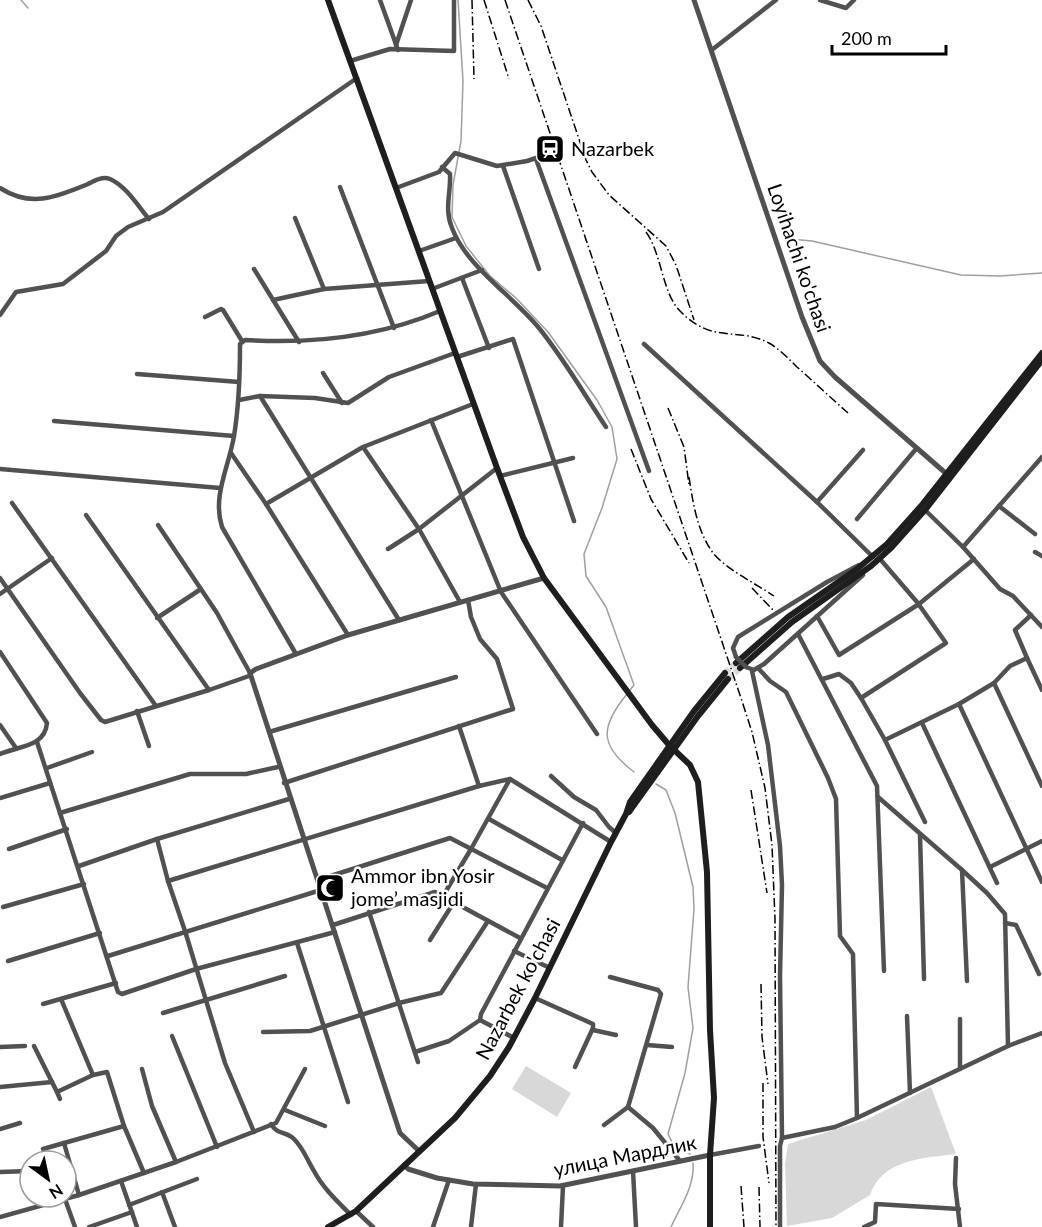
<svg xmlns="http://www.w3.org/2000/svg" width="1042" height="1227" viewBox="0 0 1042 1227" font-family="Lato,sans-serif">
	<style>
		.green { fill: #d8d8d8 }
		.lines { fill: none; stroke-linecap: round; stroke-linejoin: round }
		.stream { stroke: #9f9f9f; stroke-width: 1.5 }
		.secondary-tunnel { stroke: #d9d9d9; stroke-width: 6; stroke-dasharray: 6 3; stroke-linecap: butt }
		.minor { stroke: #515151; stroke-width: 4.5 }
		.tertiary { stroke: #515151; stroke-width: 5 }
		.secondary { stroke: #1e1e1e; stroke-width: 6 }
		.rail { stroke: #000; stroke-width: 1.5; stroke-dasharray: 9 3 1.5 3; stroke-linecap: butt }
		.minor-bridge { stroke: #515151; stroke-width: 4.5 }
		.labels { text-anchor: middle; stroke-width: 5; stroke-linejoin: round; paint-order: stroke }
		.poi-label { font-size: 20px; fill: #000; stroke: #fff; text-anchor: start }
		.street-label { font-size: 20px; fill: #000; stroke: #fff }
	</style>
	<rect width="100%" height="100%" fill="#fff"/>
	<g class="green">
		<polygon points="526,1066 571,1093 557,1117 512,1089"/>
		<path d="M931 1087 956 1154C924 1158 882 1159 870 1195L832 1218 787 1226 785 1164 788 1144 866 1120Z"/>
	</g>
	<g class="lines">
		<g class="stream">
			<polyline points="21,0 28,8"/>
			<polyline points="458,0 463,81 461,141 453,185 452,217 466,246 490,276 516,298 548,332 597,400 612,427 617,459 602,508 584,554 586,576 606,607 634,685 630,690"/>
			<polyline points="790,239 812,241 961,275 1000,276 1042,273"/>
			<path d="M627 694C599 728 600 746 634 772"/>
			<polyline points="656,784 666,790 675,813 693,887 694,909 688,987 693,1028 685,1073 668,1134 673,1144 690,1154"/>
			<path d="M671 1227C680 1207 695 1186 693 1163"/>
		</g>
		<g class="secondary-tunnel">
			<polyline points="725,673 736,663"/>
			<polyline points="728,679 740,668"/>
		</g>
		<g class="minor">
			<polyline points="380,0 398,50"/>
			<polyline points="820,0 846,8 854,0"/>
			<polyline points="396,45 411,0"/>
			<polyline points="713,49 776,0"/>
			<polyline points="350,61 390,49 454,51 454,0"/>
			<polyline points="536,159 649,471"/>
			<polyline points="503,166 539,269"/>
			<path d="M442 167 450 174C451 193 444 209 452 228 466 266 513 296 539 328 564 359 584 394 606 427"/>
			<polyline points="340,187 394,328"/>
			<path d="M0 188C31 208 56 197 88 184 94 181 102 176 110 179 126 186 138 206 149 219"/>
			<polyline points="396,188 439,172 455,153 497,166 527,161 542,156"/>
			<polyline points="295,218 324,289"/>
			<polyline points="419,251 456,238"/>
			<polyline points="254,269 299,342"/>
			<polyline points="462,278 489,348"/>
			<polyline points="432,289 482,270"/>
			<polyline points="273,300 324,289 429,281"/>
			<polyline points="0,315 16,292 63,284 106,251 116,236 128,227 163,212 357,78"/>
			<polyline points="205,317 221,309 223,310 242,341"/>
			<polyline points="644,344 817,502 873,557"/>
			<polyline points="457,357 513,339 574,521"/>
			<polyline points="323,373 342,403"/>
			<polyline points="137,374 239,382"/>
			<polyline points="260,396 399,620"/>
			<polyline points="239,400 260,396 315,398 348,403 389,377 455,353"/>
			<polyline points="431,420 501,592 597,734"/>
			<polyline points="54,421 234,436"/>
			<polyline points="363,447 419,529 460,602"/>
			<polyline points="231,453 266,504 348,635"/>
			<polyline points="0,469 220,488"/>
			<polyline points="500,476 573,458"/>
			<polyline points="817,502 863,450"/>
			<polyline points="12,503 156,706"/>
			<polyline points="266,504 363,447 473,404"/>
			<polyline points="999,506 1035,534"/>
			<polyline points="925,510 963,547 1000,589 1013,596 1042,627"/>
			<polyline points="86,515 209,690"/>
			<polyline points="857,519 916,449"/>
			<polyline points="158,525 217,613 250,673"/>
			<polyline points="963,547 1042,457"/>
			<polyline points="388,549 419,529 497,468"/>
			<polyline points="1035,552 1042,556"/>
			<polyline points="0,578 80,693 101,720 105,722 209,690 249,676"/>
			<polyline points="0,594 52,558"/>
			<polyline points="817,616 839,655 919,604 974,559"/>
			<polyline points="157,618 201,589"/>
			<polyline points="798,634 877,786 884,971"/>
			<path d="M0 652 47 723C45 747 19 746 0 754"/>
			<path d="M296 654 222 527C212 496 229 467 234 436 239 406 240 375 240 344L245 340C311 344 379 337 440 311"/>
			<polyline points="736,657 733,648 738,637 827,582 859,565"/>
			<polyline points="1027,658 1042,690"/>
			<polyline points="746,667 754,670 764,664 863,575"/>
			<polyline points="758,668 770,681 786,692 828,778 836,799 840,936 853,954 857,1118"/>
			<polyline points="752,671 768,745 780,846 782,885 780,976 782,1138 780,1146 780,1227"/>
			<polyline points="823,679 839,674 851,683 861,698 885,740 925,822"/>
			<polyline points="994,683 1042,786"/>
			<polyline points="861,698 946,643 917,602 880,559"/>
			<polyline points="959,704 1042,882"/>
			<polyline points="137,711 149,746"/>
			<polyline points="922,723 997,883"/>
			<polyline points="0,725 16,748"/>
			<polyline points="459,726 479,786"/>
			<polyline points="269,732 456,677"/>
			<polyline points="885,740 959,704 994,683 1010,666 1027,658 1015,630 1031,615"/>
			<polyline points="37,742 118,992 122,994 196,969 335,932"/>
			<polyline points="47,768 92,752"/>
			<polyline points="551,776 574,797 596,810 609,827 616,833"/>
			<polyline points="284,783 513,709 497,659 480,639 471,617 468,600"/>
			<polyline points="878,797 962,870 987,893 1005,914 1008,1046"/>
			<polyline points="0,798 50,783"/>
			<polyline points="60,813 190,774 246,774 278,767"/>
			<polyline points="489,819 562,860"/>
			<polyline points="920,835 924,979"/>
			<polyline points="157,839 168,881 185,931 225,1063 254,1132"/>
			<polyline points="9,849 67,829"/>
			<polyline points="79,866 157,839 289,799"/>
			<polyline points="990,867 1042,841"/>
			<polyline points="962,870 967,981"/>
			<polyline points="318,880 450,838 547,888"/>
			<polyline points="168,881 479,786 510,779 611,842"/>
			<polyline points="443,896 471,849 510,779"/>
			<polyline points="3,907 84,884"/>
			<polyline points="369,912 418,1062"/>
			<polyline points="1005,923 1016,925 1039,974"/>
			<polyline points="333,925 435,892 520,938"/>
			<polyline points="430,940 454,902"/>
			<polyline points="297,943 348,1102"/>
			<polyline points="514,951 550,968"/>
			<polyline points="108,956 321,890"/>
			<polyline points="8,961 100,933"/>
			<polyline points="535,998 593,1024 593,1028 575,1067"/>
			<polyline points="61,999 93,1075"/>
			<polyline points="43,1004 116,983"/>
			<polyline points="163,1013 285,976"/>
			<polyline points="907,1016 910,1093"/>
			<polyline points="960,1019 960,1069"/>
			<polyline points="593,1030 616,1035"/>
			<polyline points="263,1032 310,1031 399,1003 441,993 488,921"/>
			<polyline points="172,1036 217,1147"/>
			<polyline points="514,1038 480,1020 481,1014 583,823"/>
			<polyline points="647,1045 672,1047"/>
			<polyline points="34,1046 57,1092"/>
			<polyline points="0,1047 25,1046"/>
			<polyline points="415,1052 449,1041 480,1020"/>
			<polyline points="142,1069 152,1106 176,1162"/>
			<polyline points="0,1087 52,1082"/>
			<polyline points="60,1099 57,1092 93,1075 107,1072 124,1126 144,1173"/>
			<polyline points="628,1107 653,1128 680,1161"/>
			<polyline points="285,1110 325,1126"/>
			<path d="M271 1124C277 1135 286 1131 294 1139 304 1149 307 1160 314 1171 323 1188 337 1201 351 1215"/>
			<polyline points="604,1125 628,1107 661,994 658,990 610,977"/>
			<polyline points="0,1129 20,1123"/>
			<polyline points="782,1138 835,1127 857,1118 1008,1046 1042,1033"/>
			<polyline points="64,1143 79,1195"/>
			<polyline points="43,1149 124,1126"/>
			<polyline points="710,1155 759,1146"/>
			<polyline points="956,1158 955,1184 960,1227"/>
			<polyline points="633,1171 636,1227"/>
			<polyline points="0,1172 30,1171"/>
			<polyline points="121,1181 137,1227"/>
			<polyline points="162,1192 175,1227"/>
			<polyline points="65,1199 75,1227"/>
			<polyline points="129,1205 197,1179"/>
			<polyline points="356,1211 373,1227"/>
			<polyline points="0,1217 79,1195 176,1162 276,1123 305,1069"/>
			<polyline points="89,1227 132,1212"/>
			<polyline points="433,1227 449,1180"/>
			<polyline points="471,1227 476,1184"/>
			<polyline points="561,1227 563,1186"/>
			<polyline points="864,1227 875,1222 876,1204 959,1209"/>
		</g>
		<g class="tertiary">
			<polyline points="694,0 802,317 820,361 835,377 949,476"/>
			<polyline points="419,1151 400,1133 397,1124 250,673 256,669 348,635 544,578"/>
			<polyline points="404,1165 408,1169 437,1178 473,1184 560,1186 710,1155"/>
		</g>
		<g class="secondary">
			<polyline points="328,0 497,468 523,537 544,578 652,725 669,745 690,765 698,782 707,872 710,1030 714,1098 710,1155 710,1227"/>
			<polyline points="736,663 788,617 857,569 887,544 921,506 1042,353"/>
			<polyline points="740,668 792,622 871,566 891,548 925,510 1042,360"/>
			<polyline points="629,812 698,716 728,679"/>
			<polyline points="328,1227 356,1211 455,1118 490,1076 509,1047 535,998 611,842 626,814 630,802 694,711 725,673"/>
		</g>
		<g class="rail">
			<polyline points="472,0 474,79"/>
			<polyline points="484,0 509,79"/>
			<polyline points="505,0 742,701 752,732 765,788 772,845 775,919 776,1227"/>
			<polyline points="528,0 541,26 586,160 592,172 609,195 666,246 676,265 694,320"/>
			<path d="M646 232C662 254 662 293 680 311 713 345 736 326 769 343 779 349 788 358 797 367 814 382 831 398 848 413"/>
			<polyline points="668,408 684,447 689,485"/>
			<polyline points="631,449 651,499 689,563"/>
			<path d="M689 477C693 503 697 531 713 553 726 569 756 584 774 596"/>
			<polyline points="752,588 773,610"/>
			<polyline points="751,790 767,893"/>
			<polyline points="761,984 762,1037 768,1084"/>
			<polyline points="763,1083 763,1137 769,1183"/>
			<polyline points="741,1186 744,1227"/>
			<polyline points="759,1187 760,1227"/>
		</g>
		<polyline class="minor-bridge" points="736,657 746,667"/>
	</g>
	<defs>
		<g id="station-square" transform="scale(1.5)"><rect x="-9" y="-9" width="18" height="18" rx="4" fill="#000" stroke="#fff"/><path d="M-3-6H3Q5-6 5-4V2Q5 4 3 4L4.5 6H3L1.5 4h-3L-3 6H-4.5L-3 4Q-5 4-5 2V-4Q-5-6-3-6ZM-3.5-4v3h7v-3ZM-3.5 1v1.5H-2V1ZM2 1v1.5H3.5V1Z" fill="#fff"/></g>
		<g id="mosque-square" transform="scale(1.5)"><rect x="-9" y="-9" width="18" height="18" rx="4" fill="#000" stroke="#fff"/><path d="M3.5-4.9A6 6 0 1 0 3.5 4.9A5 5 0 1 1 3.5-4.9Z" fill="#fff"/></g>
	</defs>
	<g fill-rule="evenodd">
		<use href="#station-square" x="550" y="149"/>
		<use href="#mosque-square" x="330" y="888"/>
	</g>
	<g class="labels">
		<g class="poi-label">
			<text x="571" y="156">Nazarbek</text>
			<text x="351" y="883">Ammor ibn Yosir<tspan x="351" dy="23">jome’ masjidi</tspan></text>
		</g>
		<g class="street-label">
			<text transform="translate(799 258) rotate(71)" y="7">Loyihachi ko'chasi</text>
			<text transform="translate(518 989) rotate(-62)" y="7">Nazarbek ko'chasi</text>
			<text transform="translate(625 1156) rotate(-11)" y="7">улица Мардлик</text>
		</g>
	</g>
	<g transform="translate(48 1179) rotate(147)"><circle r="28" fill="#ffffff" stroke="#999999" stroke-width="1.5"/>
	<path d="M0-4.5L10 22L0 15L-10 22Z" fill="#000000"/>
	<text y="-9" font-size="16" font-weight="bold" text-anchor="middle" fill="#000000">N</text>
	</g>
	<path d="M832 45v9h114v-9" fill="none" stroke="#000000" stroke-width="3"/>
	<text x="841" y="45" font-size="18" fill="#000000" stroke="#ffffff" stroke-width="4.5" paint-order="stroke">200 m</text>
</svg>
